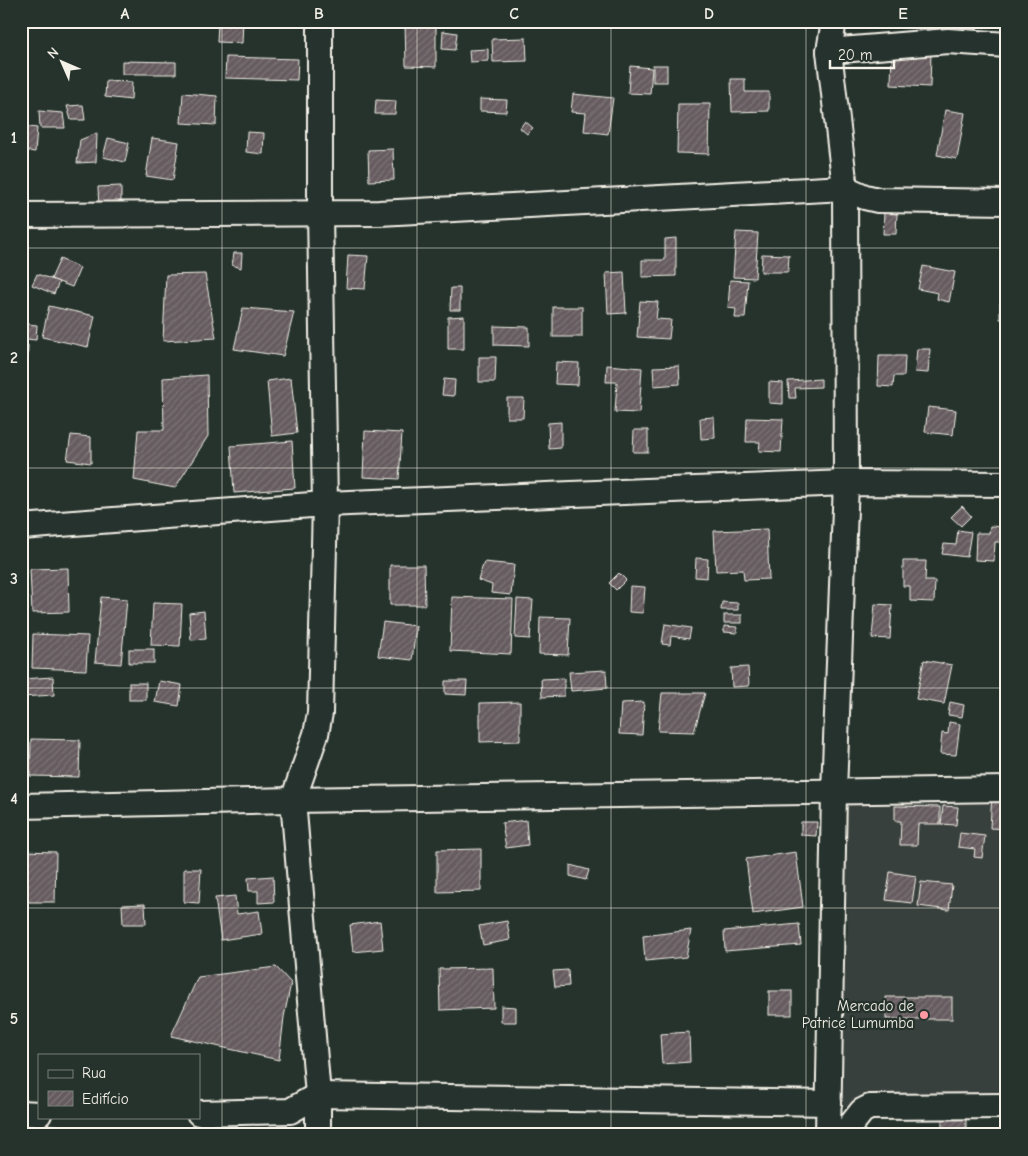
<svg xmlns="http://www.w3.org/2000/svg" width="1028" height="1156" viewBox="0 0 1028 1156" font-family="'Comic Neue',sans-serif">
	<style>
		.built { fill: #393f3c }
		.building { fill: url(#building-hatch); stroke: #f4f1e8 }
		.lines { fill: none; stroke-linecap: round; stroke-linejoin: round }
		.street-casing { stroke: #f4f1e8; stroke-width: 28 }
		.street { stroke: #26332d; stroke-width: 24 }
		.grid { fill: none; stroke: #f4f1e8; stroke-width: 1; stroke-opacity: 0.55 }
		.poi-dot { fill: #ff9aa2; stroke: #26332d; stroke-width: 2 }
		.labels { text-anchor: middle; stroke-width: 4.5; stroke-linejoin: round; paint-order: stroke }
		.poi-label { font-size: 15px; fill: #f4f1e8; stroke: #26332d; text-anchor: end }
		.neatline { fill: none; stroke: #f4f1e8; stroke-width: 2 }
		.grid-label { font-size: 16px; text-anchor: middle; font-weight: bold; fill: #f4f1e8 }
	</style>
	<defs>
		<pattern id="building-hatch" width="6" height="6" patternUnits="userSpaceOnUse" patternTransform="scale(1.25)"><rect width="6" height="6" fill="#665c60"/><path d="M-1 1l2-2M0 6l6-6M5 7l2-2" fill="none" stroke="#7c7477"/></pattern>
	</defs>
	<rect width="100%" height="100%" fill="#26332d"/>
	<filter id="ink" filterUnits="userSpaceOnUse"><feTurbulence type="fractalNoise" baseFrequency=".02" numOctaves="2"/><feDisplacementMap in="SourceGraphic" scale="10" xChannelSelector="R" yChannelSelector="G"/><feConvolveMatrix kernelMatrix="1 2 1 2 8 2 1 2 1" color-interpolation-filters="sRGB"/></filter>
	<g filter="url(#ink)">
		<polygon class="built" points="1007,783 1007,1102 833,1106 848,928 835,786"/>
		<g class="building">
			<polygon points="195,21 243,21 242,43 217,42 218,23"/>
			<polygon points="405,21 436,21 436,67 406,66"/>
			<polygon points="943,21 977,21 977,33 943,34"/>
			<polygon points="443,31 457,33 455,50 442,49"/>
			<polygon points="526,38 527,61 493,62 492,39"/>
			<polygon points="488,49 488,61 470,62 469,50"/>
			<polygon points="892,51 931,52 930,87 891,85"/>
			<polygon points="226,57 298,59 297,80 225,78"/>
			<polygon points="122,61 176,62 176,74 122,74"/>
			<rect x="653" y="65" width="14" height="17"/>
			<polygon points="630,66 652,68 650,94 628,93"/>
			<polygon points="731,79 745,79 745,92 769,92 769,111 732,112"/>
			<polygon points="106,81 132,82 131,100 105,97"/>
			<polygon points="183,93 217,96 216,125 181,123"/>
			<polygon points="573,94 613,98 608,134 584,131 586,113 571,112"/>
			<polygon points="480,99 507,100 506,112 480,111"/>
			<polygon points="376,100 396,101 395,114 375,114"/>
			<polygon points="678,104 710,104 709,154 677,153"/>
			<polygon points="83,105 85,120 71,120 67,106"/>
			<polygon points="945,110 965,113 957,159 937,155"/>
			<polygon points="39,111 63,113 65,128 40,128"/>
			<polygon points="525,121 533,128 527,134 520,128"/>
			<polygon points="21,126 37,128 35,152 21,150"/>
			<polygon points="247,132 264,133 263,154 246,152"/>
			<polygon points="97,133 96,162 77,163 80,140"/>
			<polygon points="108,138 129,143 125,162 103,157"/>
			<polygon points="152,138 179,142 173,180 146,176"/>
			<polygon points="393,149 394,180 369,181 368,150"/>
			<polygon points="121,186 121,207 99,208 98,187"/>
			<polygon points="884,212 897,213 896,234 883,234"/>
			<polygon points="736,232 758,233 755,278 733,277"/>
			<polygon points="676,238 676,276 642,277 642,260 665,260 665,239"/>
			<polygon points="234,253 242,253 241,268 232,265"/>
			<polygon points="762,254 789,255 788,272 761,272"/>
			<polygon points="348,255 368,256 365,289 346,288"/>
			<polygon points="60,259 80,268 72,287 51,279"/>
			<polygon points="923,266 955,272 949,302 937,299 938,293 918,289"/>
			<polygon points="624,272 626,313 608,314 606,273"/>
			<polygon points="37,274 59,282 54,294 32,285"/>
			<polygon points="205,274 216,338 163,341 166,275"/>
			<polygon points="730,280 748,281 745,318 735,318 736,309 728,308"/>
			<polygon points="451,288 460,288 460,310 450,310"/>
			<polygon points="640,301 658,302 656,319 671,320 669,339 637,337"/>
			<polygon points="1000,303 1007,303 1007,320 1000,319"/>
			<polygon points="49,306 95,316 88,347 42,337"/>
			<rect x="553" y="307" width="29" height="30"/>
			<polygon points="243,308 294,312 283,356 234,349"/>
			<polygon points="464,316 464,349 448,349 448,317"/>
			<polygon points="27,324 37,325 36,340 26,339"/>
			<polygon points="494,326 529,327 529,346 494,345"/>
			<polygon points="21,344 28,345 27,373 21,372"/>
			<polygon points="917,349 930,349 928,373 915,372"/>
			<polygon points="879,356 905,356 904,376 894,376 893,387 878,386"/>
			<polygon points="479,357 496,357 495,382 479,382"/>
			<polygon points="556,362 579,363 578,385 555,384"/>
			<polygon points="607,365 642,368 639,413 615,412 617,382 606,382"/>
			<polygon points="679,366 680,384 654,386 653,367"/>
			<polygon points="207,375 208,436 175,488 134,480 138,430 164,430 163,378"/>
			<polygon points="291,378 297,433 272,436 267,381"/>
			<polygon points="444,379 455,380 454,396 442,395"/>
			<polygon points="821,379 821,387 795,388 796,398 789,398 788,381"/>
			<polygon points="769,382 783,383 783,404 769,403"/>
			<polygon points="507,398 524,398 523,418 507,418"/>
			<polygon points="928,407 956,410 953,435 925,432"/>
			<polygon points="714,417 715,438 701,439 700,418"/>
			<polygon points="747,418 783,419 781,452 759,451 760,442 746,442"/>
			<polygon points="561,422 561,448 549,449 548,423"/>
			<polygon points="634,430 648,430 648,452 633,452"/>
			<polygon points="365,431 402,433 399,479 363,477"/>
			<polygon points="71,435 91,437 91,463 67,460"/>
			<polygon points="292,441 295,488 234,493 231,446"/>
			<polygon points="962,506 971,516 961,526 951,517"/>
			<polygon points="990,526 1003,527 1002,542 995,542 994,561 975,560 976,533 989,533"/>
			<polygon points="767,529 769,579 744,580 743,570 716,571 714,531"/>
			<polygon points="958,530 971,532 967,557 942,554 944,544 956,545"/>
			<polygon points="696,558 708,559 707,578 695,577"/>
			<polygon points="903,561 926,561 925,581 935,581 934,602 910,601 910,586 903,586"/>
			<polygon points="484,562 514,565 511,595 491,593 492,585 478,580"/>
			<polygon points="390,565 424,565 425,605 390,605"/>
			<polygon points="68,568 69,612 32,613 30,569"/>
			<polygon points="619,573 626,580 616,590 609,583"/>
			<polygon points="630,586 645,587 643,613 629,612"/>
			<polygon points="101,597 127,599 121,664 95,662"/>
			<polygon points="452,597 513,599 511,654 450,651"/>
			<polygon points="517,599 533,600 530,639 515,638"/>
			<polygon points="722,602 738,603 738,610 721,610"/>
			<polygon points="153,603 182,604 180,646 151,645"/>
			<polygon points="875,604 892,605 890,639 872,638"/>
			<polygon points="204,611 206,639 191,640 189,613"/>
			<rect x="724" y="615" width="18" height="8"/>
			<polygon points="540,617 570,618 568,655 539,654"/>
			<polygon points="383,622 416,626 412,660 378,656"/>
			<polygon points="665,624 691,628 689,639 671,636 670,645 662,644"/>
			<polygon points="724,626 737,627 737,633 724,632"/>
			<polygon points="33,634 88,636 86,670 32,668"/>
			<rect x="129" y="649" width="25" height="14"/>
			<polygon points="924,660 952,665 944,704 916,699"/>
			<polygon points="748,667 749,686 732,687 731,668"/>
			<polygon points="606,670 607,688 571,691 569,672"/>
			<polygon points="53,677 54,695 21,697 21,679"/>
			<polygon points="564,678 564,696 542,697 541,679"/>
			<polygon points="159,681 182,685 179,706 155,702"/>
			<polygon points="445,681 467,681 466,695 445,694"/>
			<rect x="129" y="683" width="17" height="17"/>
			<polygon points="662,693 705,693 694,732 658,731"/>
			<polygon points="520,702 520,741 480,742 480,703"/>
			<polygon points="644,702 642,735 619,734 621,703"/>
			<polygon points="950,702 964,705 962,717 948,715"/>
			<polygon points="949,722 960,724 956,755 940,754 942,733 948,734"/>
			<polygon points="31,739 80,740 79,777 30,776"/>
			<polygon points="992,793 1007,794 1007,829 990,828"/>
			<polygon points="895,806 940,807 940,824 918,824 917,845 900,845 901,821 895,821"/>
			<polygon points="943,806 958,807 956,825 941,824"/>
			<polygon points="526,820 528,845 506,848 502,823"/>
			<polygon points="801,822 817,822 816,836 801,835"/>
			<polygon points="960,833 985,836 982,858 974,857 975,849 958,847"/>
			<polygon points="481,849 481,891 437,892 437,850"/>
			<polygon points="21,851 56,852 55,902 21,902"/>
			<polygon points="796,852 803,907 753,914 746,859"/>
			<polygon points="570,865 589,870 586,880 570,876"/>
			<polygon points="184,869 201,869 199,903 184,902"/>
			<polygon points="890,872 916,876 912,903 886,900"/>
			<polygon points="273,876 274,902 258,903 258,891 249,891 248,878"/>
			<polygon points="921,882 952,885 949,910 918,906"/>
			<polygon points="235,896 237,914 259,911 262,934 221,940 215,898"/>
			<polygon points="145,904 146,924 123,924 122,905"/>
			<polygon points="380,921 383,949 353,952 350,925"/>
			<polygon points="507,921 510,940 483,945 479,926"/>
			<polygon points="799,924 801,945 725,951 724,931"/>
			<polygon points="691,930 686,957 645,961 643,936"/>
			<polygon points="276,967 291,983 284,1017 279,1060 171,1036 198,977"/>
			<polygon points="493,968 494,1008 440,1010 439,969"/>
			<polygon points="568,970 569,986 555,987 553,971"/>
			<rect x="769" y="991" width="23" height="24"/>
			<rect x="886" y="997" width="66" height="22"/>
			<polygon points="501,1006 516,1007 516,1022 501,1022"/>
			<polygon points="689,1032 690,1062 662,1064 660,1034"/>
			<polygon points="966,1118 966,1135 942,1135 942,1119"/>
			<polygon points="21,1123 69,1126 68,1135 21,1135"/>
			<polygon points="90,1132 142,1132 142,1135 89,1135"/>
		</g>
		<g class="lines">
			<g class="street-casing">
				<g id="street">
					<polyline points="829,51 948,41 1007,45"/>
					<polyline points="21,215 379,213 845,188 865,197 878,200 1007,202"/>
					<polyline points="21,527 325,504 846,483 1007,484"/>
					<polyline points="21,806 293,800 1007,789"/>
					<polyline points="21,1113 39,1114"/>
					<polyline points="199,1113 290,1111 318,1095 829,1103"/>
					<polyline points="318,1135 318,1095 293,800 316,734 320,713 325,504 320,213 320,21"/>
					<polyline points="828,1135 834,791 846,483 845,188 829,51 834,21"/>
					<polyline points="843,1135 862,1111 870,1107 1007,1106"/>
				</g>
			</g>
			<use href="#street" class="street"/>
		</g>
	</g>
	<path class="grid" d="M222 21V1135M417 21V1135M611 21V1135M806 21V1135M21 248H1007M21 468H1007M21 688H1007M21 908H1007"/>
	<circle class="poi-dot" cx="924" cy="1015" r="5"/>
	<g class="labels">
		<g class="poi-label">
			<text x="914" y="1011">Mercado de<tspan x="914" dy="17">Patrice Lumumba</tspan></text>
		</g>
	</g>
	<rect width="1028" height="1156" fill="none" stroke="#26332d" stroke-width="55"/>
	<rect x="38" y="1054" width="162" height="65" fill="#26332d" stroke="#787f78"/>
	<rect x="48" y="1070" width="25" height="8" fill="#26332d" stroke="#787f78"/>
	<text x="82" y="1078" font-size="15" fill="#f4f1e8">Rua</text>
	<rect x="48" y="1091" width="25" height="15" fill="url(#building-hatch)" stroke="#787f78"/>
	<text x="82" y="1104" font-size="15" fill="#f4f1e8">Edifício</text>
	<g transform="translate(62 62) rotate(315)" stroke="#26332d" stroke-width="4" paint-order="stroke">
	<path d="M0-4L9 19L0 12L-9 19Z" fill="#f4f1e8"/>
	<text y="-8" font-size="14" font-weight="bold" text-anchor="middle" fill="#f4f1e8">N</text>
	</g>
	<path d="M830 60v8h64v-8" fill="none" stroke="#f4f1e8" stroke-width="2.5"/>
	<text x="838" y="60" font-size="15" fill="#f4f1e8" stroke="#26332d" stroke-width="4" paint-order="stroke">20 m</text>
	<rect x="28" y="28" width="972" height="1100" class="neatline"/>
	<g class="grid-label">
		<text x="125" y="19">A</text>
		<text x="319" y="19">B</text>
		<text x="514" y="19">C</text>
		<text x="709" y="19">D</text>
		<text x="903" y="19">E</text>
		<text x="14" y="143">1</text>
		<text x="14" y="363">2</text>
		<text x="14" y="584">3</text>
		<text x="14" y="804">4</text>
		<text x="14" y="1024">5</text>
	</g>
</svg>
